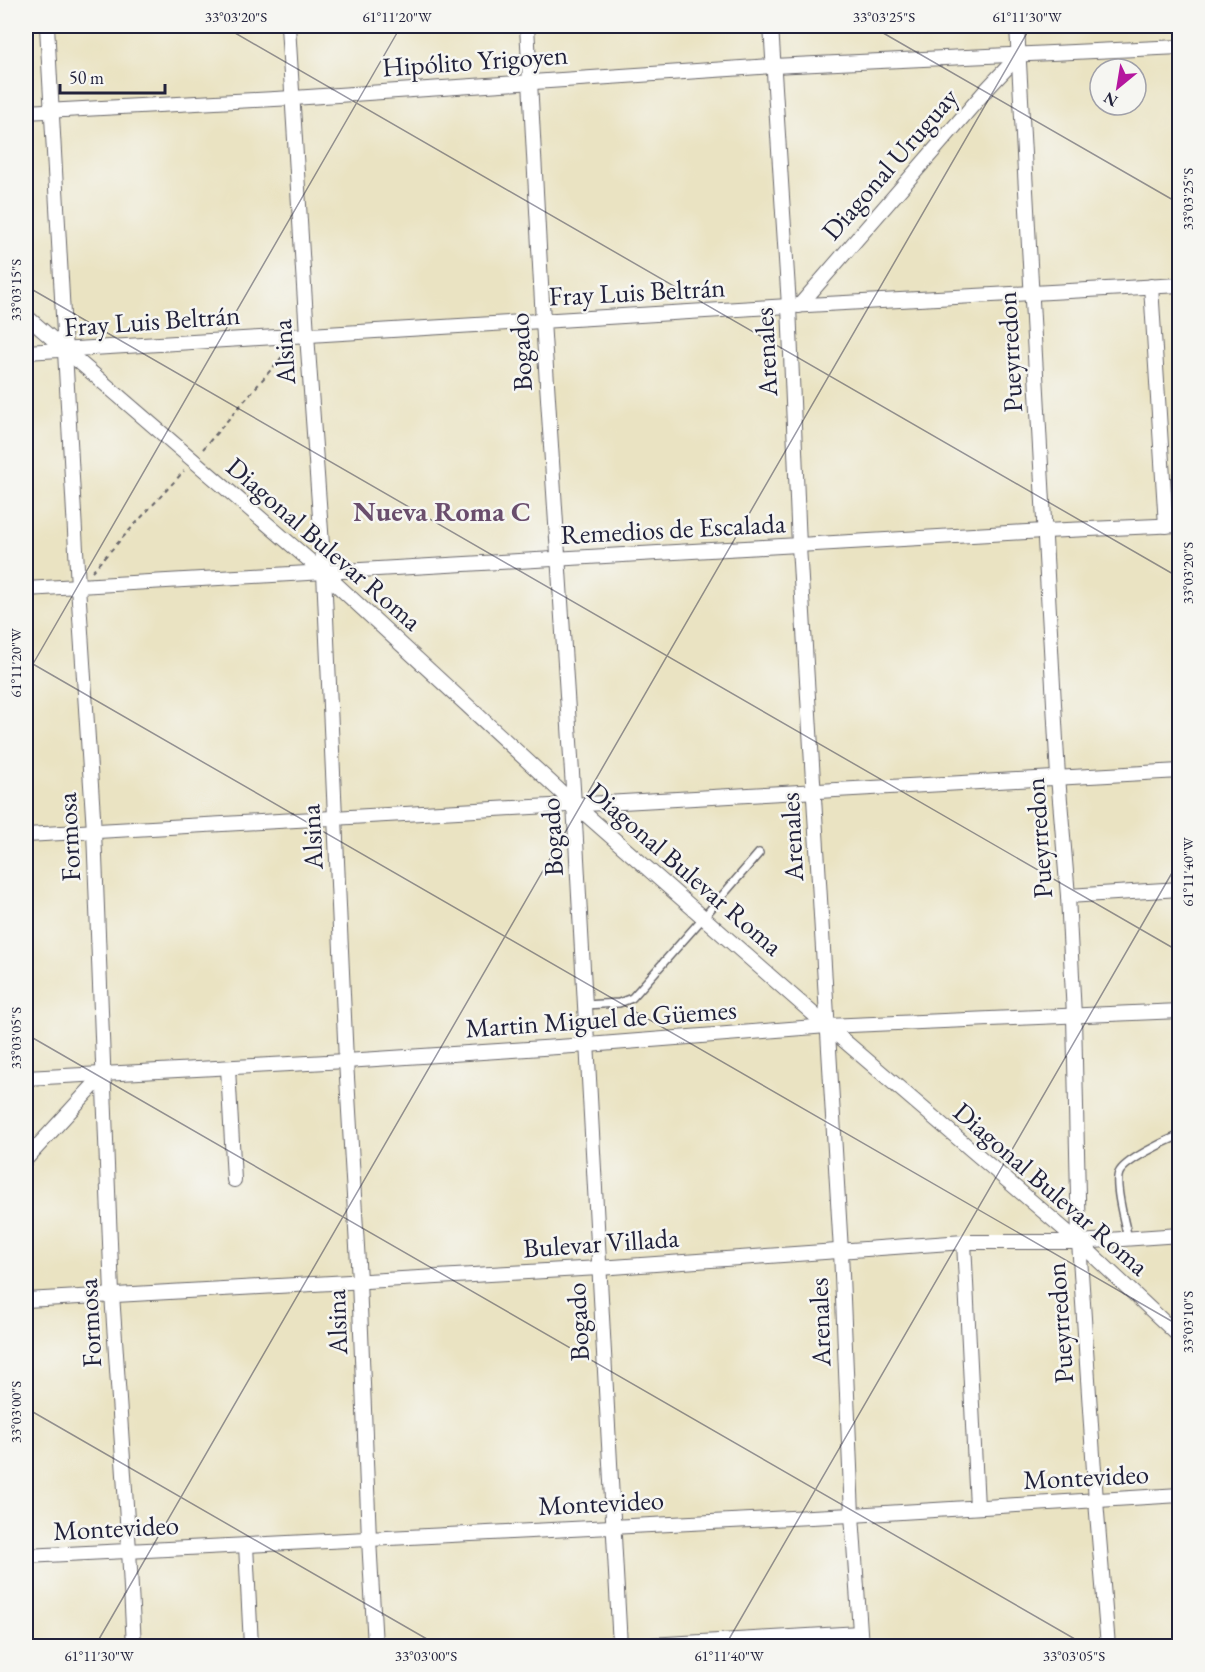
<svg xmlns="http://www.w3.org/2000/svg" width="1205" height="1672" viewBox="0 0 1205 1672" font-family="'EB Garamond',serif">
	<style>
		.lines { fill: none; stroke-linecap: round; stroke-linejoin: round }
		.service-casing { stroke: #68666a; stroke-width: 10 }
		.minor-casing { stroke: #68666a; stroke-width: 16 }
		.path { stroke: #68666a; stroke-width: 2; stroke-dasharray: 4.5 4.5; stroke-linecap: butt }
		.service { stroke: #fff; stroke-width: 7 }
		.minor { stroke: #fff; stroke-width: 14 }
		.ticks { fill: none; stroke: #22223b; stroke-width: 1.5; stroke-opacity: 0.45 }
		.labels { text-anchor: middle; stroke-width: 5; stroke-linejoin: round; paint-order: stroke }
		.street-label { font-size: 27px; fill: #22223b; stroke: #f6f6f2 }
		.neighbourhood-label { font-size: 28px; font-weight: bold; fill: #6a4e6d; stroke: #f6f6f2 }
		.neatline { fill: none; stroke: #22223b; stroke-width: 2 }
		.ticks-label { font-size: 15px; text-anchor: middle; fill: #22223b }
	</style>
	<rect width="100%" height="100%" fill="#f6f6f2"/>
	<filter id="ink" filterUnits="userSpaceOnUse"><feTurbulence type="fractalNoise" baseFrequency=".0167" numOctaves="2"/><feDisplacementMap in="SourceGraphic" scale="12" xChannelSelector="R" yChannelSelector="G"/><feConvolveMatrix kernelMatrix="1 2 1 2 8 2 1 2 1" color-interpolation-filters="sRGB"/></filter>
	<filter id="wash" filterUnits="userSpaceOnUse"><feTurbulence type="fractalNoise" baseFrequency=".008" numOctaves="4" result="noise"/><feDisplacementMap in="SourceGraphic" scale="24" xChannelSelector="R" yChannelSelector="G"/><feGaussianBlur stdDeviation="1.35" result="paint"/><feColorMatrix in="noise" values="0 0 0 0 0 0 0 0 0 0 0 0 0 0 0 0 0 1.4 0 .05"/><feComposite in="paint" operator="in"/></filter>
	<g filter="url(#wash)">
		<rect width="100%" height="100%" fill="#eae3c2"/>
	</g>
	<g filter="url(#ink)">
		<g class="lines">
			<g class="service-casing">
				<g id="service">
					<polyline points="585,1005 619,1003 632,998 703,918 759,853"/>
					<path d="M1128 1238C1125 1225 1114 1184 1119 1173 1125 1160 1166 1141 1180 1135"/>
				</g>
			</g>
			<g class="minor-casing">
				<g id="minor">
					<polyline points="47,26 78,586 94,831 112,1294 129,1550 134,1646"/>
					<polyline points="288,26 307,335 324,573 346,1061 359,1280 369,1539 375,1646"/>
					<polyline points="527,26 543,321 574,804 620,1646"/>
					<polyline points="771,26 789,306 799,546 841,1251 852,1515 861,1646"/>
					<polyline points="1017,26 1058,777 1068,896 1074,1016 1079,1242 1096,1501 1108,1646"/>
					<polyline points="26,112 293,98 773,66 1180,47"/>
					<polyline points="1151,286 1166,526"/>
					<polyline points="799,306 987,89 1019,55"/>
					<polyline points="26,316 324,573 574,804 827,1026 1079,1242 1180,1337"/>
					<polyline points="26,352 789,306 1180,285"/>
					<polyline points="26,589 1044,531 1180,525"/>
					<polyline points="26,835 1180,771"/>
					<polyline points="1068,896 1180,889"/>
					<polyline points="228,1068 234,1180"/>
					<polyline points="26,1078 346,1061 588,1045 827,1026 1180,1011"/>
					<polyline points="26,1159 104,1074"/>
					<polyline points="964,1242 977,1507"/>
					<polyline points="26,1300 599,1268 964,1242 1079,1242 1180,1235"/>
					<polyline points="246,1545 251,1646"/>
					<polyline points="26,1556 852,1515 1180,1495"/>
					<polyline points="632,1646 860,1633"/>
				</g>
			</g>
			<g class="path">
				<polyline points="203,449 287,351"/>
				<polyline points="92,571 184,471"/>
			</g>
			<use href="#service" class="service"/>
			<use href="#minor" class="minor"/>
		</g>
	</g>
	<path class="ticks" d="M223 26 1180 578M871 26 1180 204M26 286 1180 952M26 660 1180 1326M26 676 401 26M26 1034 1087 1646M26 1408 439 1646M95 1646 1031 26M725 1646 1180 859"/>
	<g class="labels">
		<g class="street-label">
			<text transform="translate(475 61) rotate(-4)" y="9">Hipólito Yrigoyen</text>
			<text transform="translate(890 164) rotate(-49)" y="9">Diagonal Uruguay</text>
			<text transform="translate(637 292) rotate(-3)" y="9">Fray Luis Beltrán</text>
			<text transform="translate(152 321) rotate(-4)" y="9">Fray Luis Beltrán</text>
			<text transform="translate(284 352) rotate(-94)" y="9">Alsina</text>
			<text transform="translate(521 352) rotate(-93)" y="9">Bogado</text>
			<text transform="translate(766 352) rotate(-93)" y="9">Arenales</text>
			<text transform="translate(1010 352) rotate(-93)" y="9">Pueyrredon</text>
			<text transform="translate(673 529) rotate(-3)" y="9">Remedios de Escalada</text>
			<text transform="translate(324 544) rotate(41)" y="9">Diagonal Bulevar Roma</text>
			<text transform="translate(69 837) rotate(-93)" y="9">Formosa</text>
			<text transform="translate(312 837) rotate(-93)" y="9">Alsina</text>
			<text transform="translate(552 837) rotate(-93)" y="9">Bogado</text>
			<text transform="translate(792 837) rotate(-93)" y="9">Arenales</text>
			<text transform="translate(1039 838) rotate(-94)" y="9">Pueyrredon</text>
			<text transform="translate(685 869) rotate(41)" y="9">Diagonal Bulevar Roma</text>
			<text transform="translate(601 1019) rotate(-4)" y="9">Martin Miguel de Güemes</text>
			<text transform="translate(1051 1189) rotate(41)" y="9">Diagonal Bulevar Roma</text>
			<text transform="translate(601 1243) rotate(-4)" y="9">Bulevar Villada</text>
			<text transform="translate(337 1322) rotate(-92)" y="9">Alsina</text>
			<text transform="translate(578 1322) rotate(-93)" y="9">Bogado</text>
			<text transform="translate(820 1322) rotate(-92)" y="9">Arenales</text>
			<text transform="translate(90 1323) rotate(-93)" y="9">Formosa</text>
			<text transform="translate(1060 1323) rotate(-94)" y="9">Pueyrredon</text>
			<text transform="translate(1086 1477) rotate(-3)" y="9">Montevideo</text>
			<text transform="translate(601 1503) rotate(-3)" y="9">Montevideo</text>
			<text transform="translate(116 1528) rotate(-3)" y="9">Montevideo</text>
		</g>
		<g class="neighbourhood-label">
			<text x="442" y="521">Nueva Roma C</text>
		</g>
	</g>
	<rect width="1205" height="1672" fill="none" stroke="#f6f6f2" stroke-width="66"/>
	<g transform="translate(1118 87) rotate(210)"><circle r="28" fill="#f6f6f2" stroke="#a1a1a9" stroke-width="1.5"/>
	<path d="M0-4.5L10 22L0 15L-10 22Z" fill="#b5179e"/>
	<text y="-9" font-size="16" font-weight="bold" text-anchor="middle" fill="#22223b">N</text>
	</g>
	<path d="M60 84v9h105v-9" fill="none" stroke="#22223b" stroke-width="3"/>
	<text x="69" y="84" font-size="18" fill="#22223b" stroke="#f6f6f2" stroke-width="4.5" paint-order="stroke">50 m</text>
	<rect x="33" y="33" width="1139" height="1606" class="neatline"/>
	<g class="ticks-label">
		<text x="236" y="22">33°03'20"S</text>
		<text x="397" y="22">61°11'20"W</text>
		<text x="884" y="22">33°03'25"S</text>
		<text x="1027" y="22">61°11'30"W</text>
		<text transform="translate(1188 199) rotate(-90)" y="5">33°03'25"S</text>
		<text transform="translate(16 290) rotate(-90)" y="5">33°03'15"S</text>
		<text transform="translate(1188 573) rotate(-90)" y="5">33°03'20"S</text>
		<text transform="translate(16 663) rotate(-90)" y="5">61°11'20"W</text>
		<text transform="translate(1188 872) rotate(-90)" y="5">61°11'40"W</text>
		<text transform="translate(16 1038) rotate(-90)" y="5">33°03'05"S</text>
		<text transform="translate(1188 1322) rotate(-90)" y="5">33°03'10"S</text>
		<text transform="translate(16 1412) rotate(-90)" y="5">33°03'00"S</text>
		<text x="99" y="1661">61°11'30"W</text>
		<text x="426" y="1661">33°03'00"S</text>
		<text x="729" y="1661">61°11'40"W</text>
		<text x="1074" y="1661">33°03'05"S</text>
	</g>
</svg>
